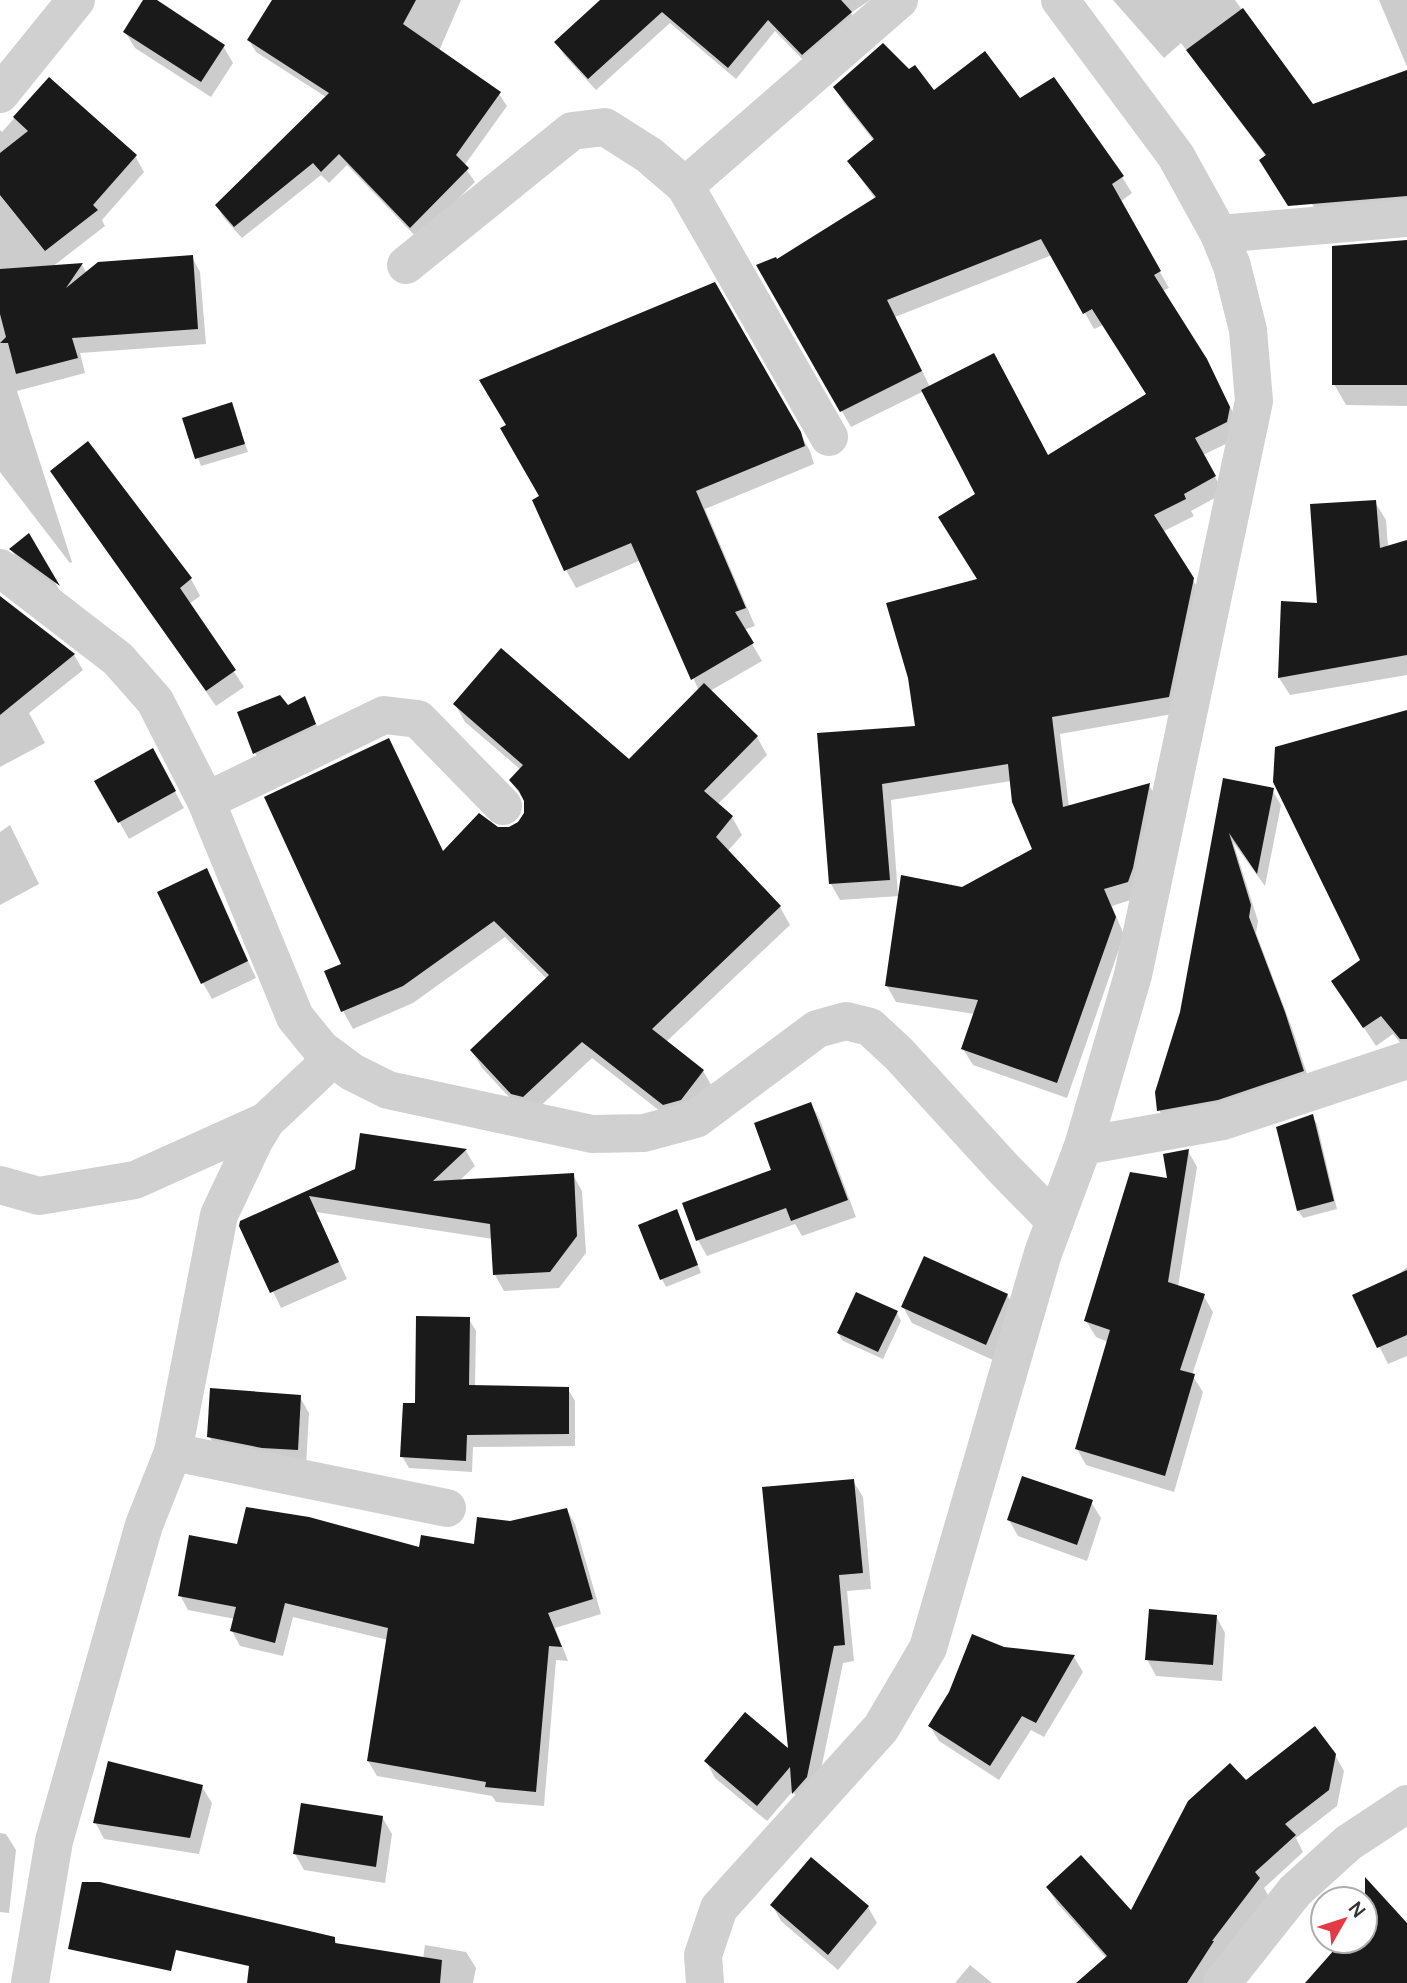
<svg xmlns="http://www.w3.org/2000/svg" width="1407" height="1983" viewBox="0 0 1407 1983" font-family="Manrope,sans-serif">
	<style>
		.shadow { fill: #0003; fill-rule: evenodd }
		.building { fill: #1a1a1a }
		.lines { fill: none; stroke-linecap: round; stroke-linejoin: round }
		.street { stroke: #d0d0d0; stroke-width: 38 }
	</style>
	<rect width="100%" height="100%" fill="#fff"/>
	<g class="shadow">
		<polygon points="146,0 153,0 223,46 233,63 211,97 135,48 125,32"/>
		<polygon points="274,0 461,0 439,51 499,94 507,106 464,166 475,182 418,239 347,165 329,183 321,175 242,238 224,218 217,206 326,97 256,52 249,40"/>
		<polygon points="602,0 870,0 851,13 858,25 810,67 775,31 736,79 670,23 596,90 564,55 557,43"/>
		<polygon points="1113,0 1235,0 1256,29 1289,187 1181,43 1164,58"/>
		<polygon points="1379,0 1407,0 1407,66 1405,62"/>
		<polygon points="49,79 135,156 144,172 102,220 105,226 52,267 82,265 87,274 192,257 200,272 206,344 80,353 85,373 17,391 72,562 70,563 0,472 0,130 2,132"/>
		<path d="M835 87 934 92 1020 101 1122 177 1132 193 1120 202 1169 288 1162 291 1215 378 1239 424 1236 439 1203 455 1224 493 1191 511 1194 516 1162 532 1203 596 1178 713 1060 734 1069 807 1149 785 1158 801 1137 898 1112 906 1124 935 1067 1098 973 1065 963 1049 975 1014 896 1002 887 986 900 896 840 900 831 884 819 734 918 728 979 580 977 494 924 391 851 427 758 266 777 261 876 200 849 162 874 141 844 103ZM1052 255 1094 329 1103 325 1148 395 1048 457 930 387 895 317ZM1011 781 1035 849 962 889 898 895 891 800Z"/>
		<polygon points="1407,115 1407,210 1320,217 1312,204"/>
		<polygon points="1407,241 1407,406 1346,405 1334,384"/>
		<polygon points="714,284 810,451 814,464 705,509 755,626 744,630 762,661 710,691 757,737 767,755 717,805 732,817 742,835 727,852 780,907 790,925 666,1042 703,1071 713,1088 674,1122 592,1058 533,1113 522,1111 482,1068 472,1051 547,979 505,937 413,1003 353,1029 343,1011 327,972 344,965 444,853 497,829 510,829 519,823 526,813 526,803 511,781 521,770 465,722 455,704 629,761 699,691 641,560 576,588 566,570 542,497"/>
		<polygon points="231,404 248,452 201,466 184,419"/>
		<polygon points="88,444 191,579 200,596 189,604 244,687 216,706 52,471"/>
		<polygon points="1375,502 1386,520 1388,547 1407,542 1407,675 1290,695 1279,678"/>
		<polygon points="28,536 64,598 20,565 11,549"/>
		<polygon points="0,598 74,655 83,670 29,713 45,743 0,767"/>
		<polygon points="304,698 324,740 264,769 255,753 287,707"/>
		<polygon points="152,750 184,808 129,839 97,782"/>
		<polygon points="1225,780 1272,790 1281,805 1265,886 1233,842 1258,921 1256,933 1292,1028 1311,1086 1167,1124 1159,1110 1181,1013"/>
		<polygon points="1407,807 1407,1051 1393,1034 1376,1046 1333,981 1362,960"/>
		<polygon points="10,825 39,884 0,905 0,832"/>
		<polygon points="206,870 256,978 212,999 203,983"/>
		<polygon points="811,1104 820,1120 856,1217 802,1236 795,1224 707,1256 698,1240 774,1171"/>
		<polygon points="1312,1116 1317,1124 1337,1209 1303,1218 1298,1210"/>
		<polygon points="362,1135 466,1151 475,1166 459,1181 573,1175 582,1191 586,1253 559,1288 504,1291 495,1275 493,1239 316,1212 347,1279 281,1308 241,1225 356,1171"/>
		<polygon points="1188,1151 1197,1167 1178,1287 1203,1295 1213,1312 1192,1375 1203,1392 1174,1492 1086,1465 1077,1449 1108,1342 1096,1337 1086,1321"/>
		<polygon points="677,1212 701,1273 666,1287 662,1279"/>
		<polygon points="1407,1267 1407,1356 1388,1364 1354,1296 1394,1278"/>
		<polygon points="1007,1295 1017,1311 995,1361 912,1323 903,1307"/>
		<polygon points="897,1313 901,1321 883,1359 843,1341 838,1333"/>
		<polygon points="469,1319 476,1331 475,1387 568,1389 575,1401 575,1446 473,1447 472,1472 409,1468 402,1456 417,1405"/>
		<polygon points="300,1397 309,1413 306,1466 218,1453 209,1436"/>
		<polygon points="853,1481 863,1497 871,1589 847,1591 854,1661 843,1663 816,1794 803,1808 793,1791 767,1821 715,1778 706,1761 790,1752"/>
		<polygon points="1091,1502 1101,1518 1087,1561 1018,1536 1009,1520"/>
		<polygon points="567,1510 575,1524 601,1614 555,1628 568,1661 556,1660 544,1806 496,1802 492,1796 377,1776 368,1761 388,1640 293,1617 283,1656 240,1646 232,1631 235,1619 188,1610 180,1595 239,1546 421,1549 476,1546 510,1523"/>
		<polygon points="1216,1616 1225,1633 1222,1681 1156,1676 1147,1659"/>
		<polygon points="1004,1649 1074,1657 1083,1672 1044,1737 1031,1730 999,1780 939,1741 930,1726"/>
		<polygon points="1335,1755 1344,1771 1337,1806 1296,1838 1303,1852 1264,1888 1268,1895 1205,1983 1079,1983 1107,1959 1057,1903 1048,1888 1131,1913 1245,1783"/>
		<polygon points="202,1787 212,1803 199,1854 104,1839 95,1822"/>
		<polygon points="382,1817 392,1834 385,1883 304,1870 295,1854"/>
		<polygon points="0,1833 6,1834 16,1850 9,1913 0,1912"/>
		<polygon points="772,1905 868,1907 877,1923 838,1970 781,1921"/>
		<polygon points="334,1939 338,1945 423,1959 425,1945 466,1952 476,1968 473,1983 249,1983"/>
		<polygon points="970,1965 992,1983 955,1983"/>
	</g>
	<g class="building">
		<polygon points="143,0 157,0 225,45 201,82 123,32"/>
		<polygon points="272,0 416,0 403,24 501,92 456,155 469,168 410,228 339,154 321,172 313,163 234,227 215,205 329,93 247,40"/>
		<polygon points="600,0 841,0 852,12 802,55 768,20 728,68 662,12 588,79 554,42"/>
		<polygon points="1243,8 1313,104 1407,70 1407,196 1288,206 1259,160 1266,155 1186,50"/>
		<polygon points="883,43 909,69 915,65 934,90 985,51 1020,98 1054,77 1124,176 1112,184 1161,271 1154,275 1207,359 1230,407 1227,422 1195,438 1216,476 1184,494 1186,499 1154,515 1194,578 1169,697 1052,717 1063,807 1150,783 1133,868 1128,882 1104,889 1116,917 1057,1083 961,1049 978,1000 885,986 901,875 962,887 1032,849 1012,802 1008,764 882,784 890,880 829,884 817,733 915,726 908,678 886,603 977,579 938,517 975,494 921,390 994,353 1048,455 1146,394 1092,309 1083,314 1041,239 887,300 922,371 840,412 756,265 776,257 777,259 876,197 847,161 874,139 833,87"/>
		<polygon points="49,77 137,155 93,205 98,210 45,251 0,195 0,153 28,131 13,117"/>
		<polygon points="1407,240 1407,385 1332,385 1332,246"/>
		<polygon points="193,255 198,329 72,338 78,358 16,374 8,343 0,343 6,337 0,314 0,269 83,263 66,288 98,262"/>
		<polygon points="715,282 801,432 805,446 696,491 746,608 735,612 754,643 691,680 631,543 564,571 532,500 539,496 500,428 506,425 479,380"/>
		<polygon points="232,402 245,444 195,459 182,418"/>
		<polygon points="88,441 192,578 180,588 236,670 206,691 50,471"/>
		<polygon points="1376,500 1380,548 1407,540 1407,655 1278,678 1281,601 1317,603 1310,504"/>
		<polygon points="29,533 60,586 9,549"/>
		<polygon points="0,596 75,654 0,715"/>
		<polygon points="501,648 629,759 704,683 758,736 704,791 733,816 716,837 781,906 652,1029 704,1070 681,1100 663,1105 582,1042 523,1097 511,1094 470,1050 549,975 494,921 403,986 341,1012 324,971 341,964 264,797 389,738 443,851 479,813 498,827 509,827 518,822 524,813 524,801 519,791 509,780 523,765 453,704"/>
		<polygon points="280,695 288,705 305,696 316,724 253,754 237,712"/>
		<polygon points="1407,710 1407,1039 1400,1039 1381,1016 1363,1028 1331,981 1360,960 1273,782 1275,747"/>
		<polygon points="153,748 176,791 118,823 94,781"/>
		<polygon points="1223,778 1274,788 1257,874 1229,833 1251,905 1249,917 1285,1012 1304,1071 1218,1100 1157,1111 1155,1092 1180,1012"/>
		<polygon points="207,868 248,961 201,984 157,892"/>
		<polygon points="811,1102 848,1200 791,1221 786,1208 696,1241 682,1203 771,1170 754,1123"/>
		<polygon points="1313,1114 1334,1201 1297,1211 1276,1127"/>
		<polygon points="360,1133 467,1149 433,1181 574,1173 577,1236 550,1272 493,1275 490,1224 309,1196 339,1262 270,1293 239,1226 240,1221 355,1169"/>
		<polygon points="1189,1149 1168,1282 1205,1294 1180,1370 1195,1374 1165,1476 1075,1449 1110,1330 1084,1321 1130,1172 1167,1178 1163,1154"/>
		<polygon points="677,1209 698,1265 660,1280 638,1225"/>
		<polygon points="924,1256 1008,1294 986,1345 901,1307"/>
		<polygon points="1407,1270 1407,1335 1377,1348 1352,1295"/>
		<polygon points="856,1292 898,1311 878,1352 837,1333"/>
		<polygon points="416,1316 470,1317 469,1385 569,1387 569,1434 467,1435 466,1461 400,1457 403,1403 415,1403"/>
		<polygon points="210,1388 301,1395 298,1450 262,1448 207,1437"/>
		<polygon points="1022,1476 1093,1500 1077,1545 1007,1520"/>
		<polygon points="854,1479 863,1573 839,1575 845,1645 834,1646 807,1777 792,1794 790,1767 757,1806 704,1761 745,1712 788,1748 762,1487"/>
		<polygon points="246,1507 309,1517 419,1547 421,1535 474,1544 477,1517 510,1521 567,1508 593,1599 548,1613 562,1647 549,1646 536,1792 485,1787 486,1782 367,1761 388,1628 285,1603 275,1643 230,1631 236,1607 178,1596 189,1535 237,1544"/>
		<polygon points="1149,1609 1217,1615 1213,1665 1145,1660"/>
		<polygon points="972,1634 1004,1647 1075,1655 1036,1723 1022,1716 990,1766 928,1726 949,1692"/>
		<polygon points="1315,1726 1336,1754 1329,1790 1285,1824 1296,1835 1255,1872 1260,1878 1212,1941 1214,1941 1187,1983 1076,1983 1107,1956 1046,1887 1081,1855 1131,1910 1188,1801 1230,1763 1246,1780"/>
		<polygon points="108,1761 203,1785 190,1838 93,1823"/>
		<polygon points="301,1803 383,1816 376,1867 293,1854"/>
		<polygon points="811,1857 869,1906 828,1955 770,1905"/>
		<polygon points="1365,1877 1407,1923 1407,1983 1305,1983 1342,1941 1365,1941"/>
		<polygon points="82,1882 100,1882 335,1937 335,1943 442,1960 440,1983 247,1983 249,1966 176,1950 171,1971 68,1949"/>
	</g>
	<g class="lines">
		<g class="street">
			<polyline points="0,94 76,0"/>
			<polyline points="685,186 899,0"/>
			<polyline points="1219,234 1407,218"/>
			<polyline points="406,265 572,131 605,127 649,155 685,186 829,437"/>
			<polyline points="0,568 118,659 155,701 206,801 295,1017 321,1049 352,1072 388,1090 592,1134 644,1133 696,1119 817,1029 846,1021 870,1027 899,1054 1004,1169 1055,1221"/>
			<polyline points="206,801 384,715 418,719 503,806"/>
			<polyline points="1083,1146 1223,1121 1407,1060"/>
			<polyline points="0,1185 39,1196 135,1180 266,1121"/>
			<polyline points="173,1452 447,1508"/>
			<polyline points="30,1983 54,1841 144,1525 173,1452 219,1215 254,1141 266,1121 333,1058"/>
			<polyline points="705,1983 703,1955 719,1908 881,1728 928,1648 1043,1253 1083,1146 1133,975 1254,401 1248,330 1232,266 1219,234 1176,156 1060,0"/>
			<polyline points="1222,1983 1295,1891 1348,1843 1407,1804"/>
		</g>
	</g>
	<g transform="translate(1344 1920) rotate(51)"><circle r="33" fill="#ffffff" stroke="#adadad" stroke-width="2"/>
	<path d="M0-5L12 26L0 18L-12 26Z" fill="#e63946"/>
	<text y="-10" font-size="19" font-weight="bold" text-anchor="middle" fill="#333333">N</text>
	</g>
</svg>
